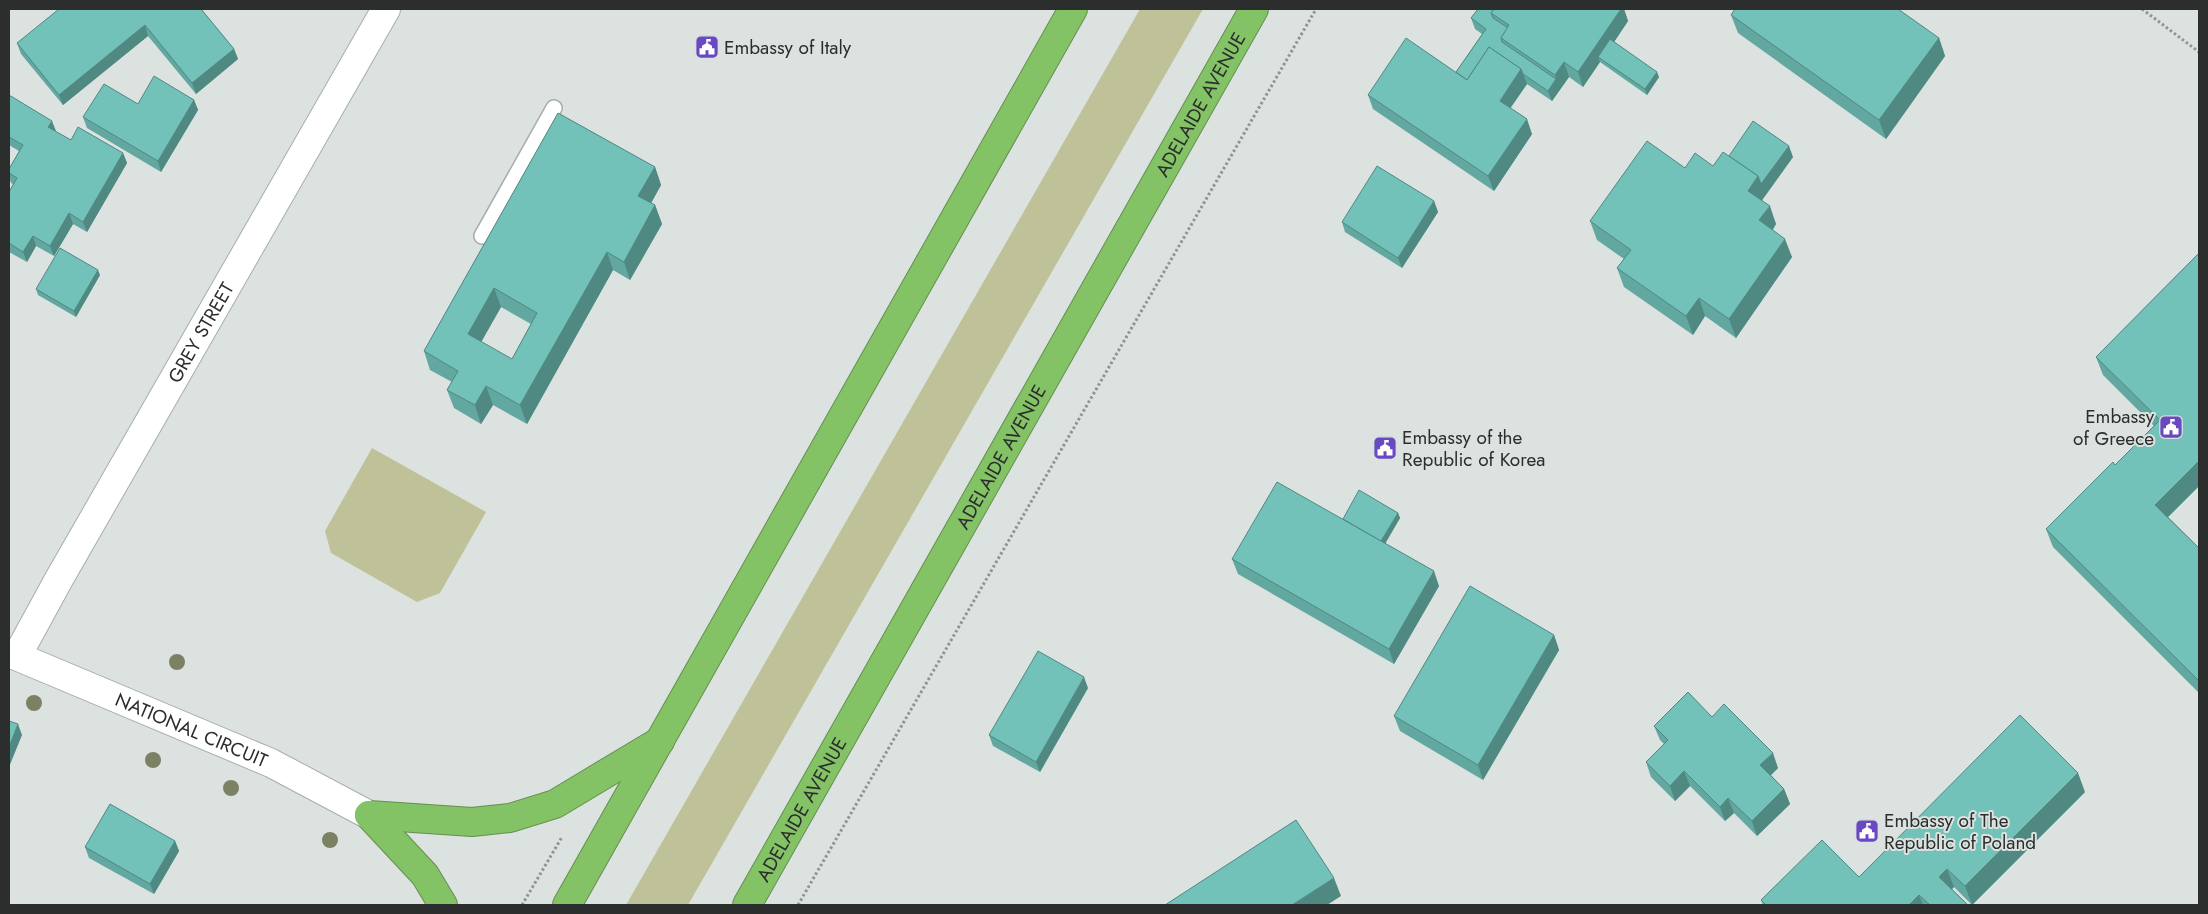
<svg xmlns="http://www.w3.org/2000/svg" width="2208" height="914" viewBox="0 0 2208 914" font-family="Jost,sans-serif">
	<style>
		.green { fill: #bfc298 }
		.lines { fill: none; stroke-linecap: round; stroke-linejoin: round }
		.lane-casing { stroke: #a7adaa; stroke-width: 18 }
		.street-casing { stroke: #a7adaa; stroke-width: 30 }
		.secondary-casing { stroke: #a7adaa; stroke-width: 30 }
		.highway-casing { stroke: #658f51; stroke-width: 30 }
		.path { stroke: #8f9491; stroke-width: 3; stroke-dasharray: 2.5 2.5; stroke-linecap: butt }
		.lane { stroke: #fff; stroke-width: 15 }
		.street { stroke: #fff; stroke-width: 28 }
		.secondary { stroke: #fff; stroke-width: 28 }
		.highway { stroke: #83c365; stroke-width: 28 }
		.tree { fill: #7d8164 }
		.wall { fill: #62a7a0; fill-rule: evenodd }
		.shaded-wall { fill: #508882 }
		.building { fill: #72c2ba; stroke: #508882; fill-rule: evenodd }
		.labels { text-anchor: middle; stroke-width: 4; stroke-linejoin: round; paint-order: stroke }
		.poi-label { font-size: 19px; fill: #2c2e2d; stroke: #dce2df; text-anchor: start }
		.street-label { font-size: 19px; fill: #2c2e2d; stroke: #dce2df }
	</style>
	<rect width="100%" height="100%" fill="#dce2df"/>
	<g class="green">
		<polygon points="1140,9 1203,9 688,905 626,905"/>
		<polygon points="372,448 486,512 440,593 417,602 331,553 325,531"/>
	</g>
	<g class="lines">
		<g class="lane-casing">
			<polyline id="lane" points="482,236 554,108"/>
		</g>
		<g class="street-casing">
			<g id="street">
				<path id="s1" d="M17 656 59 579 386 9"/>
			</g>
		</g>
		<g class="secondary-casing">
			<g id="secondary">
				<path id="s2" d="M9 653 271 763 369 815"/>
			</g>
		</g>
		<g class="highway-casing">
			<g id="highway">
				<polyline points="369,815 472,822 510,818 555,804 660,741"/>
				<polyline points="369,815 425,875 443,905"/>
				<polyline points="567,905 1073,9"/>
				<path id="s3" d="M747 905 1254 9"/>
			</g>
		</g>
		<g class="path">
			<polyline points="2142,9 2199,52"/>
			<polyline points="522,905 562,837"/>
			<polyline points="798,905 1316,9"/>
		</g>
		<use href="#lane" class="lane"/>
		<use href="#street" class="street"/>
		<use href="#secondary" class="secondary"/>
		<use href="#highway" class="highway"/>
	</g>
	<g class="tree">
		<circle cx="177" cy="662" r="8"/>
		<circle cx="34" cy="703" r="8"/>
		<circle cx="153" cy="760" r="8"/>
		<circle cx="231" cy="788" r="8"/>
		<circle cx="330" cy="840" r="8"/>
	</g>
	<g class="wall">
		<polygon points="201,9 234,49 238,59 196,94 148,36 63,105 21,54 17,43"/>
		<polygon points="1478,9 1624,9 1628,21 1614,42 1659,77 1647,95 1600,62 1583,87 1569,77 1552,101 1527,84 1510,108 1532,134 1494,191 1373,109 1368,95 1456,72 1482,34 1475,29 1471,18"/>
		<polygon points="1731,15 1939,38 1945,56 1886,139 1738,33"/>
		<polygon points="9,95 56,132 71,140 123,153 127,163 87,232 73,224 54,256 36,246 27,262 9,252 9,192 13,184 11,183 9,177 9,169 19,151 9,145"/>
		<polygon points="194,100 198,110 161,172 87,128 83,117 138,104"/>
		<path d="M558 113 655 167 661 185 651 203 655 205 662 224 630 280 613 270 527 424 493 405 481 424 454 408 447 390 452 382 430 370 424 351ZM501 307 531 324 512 359 481 342Z"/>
		<polygon points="1729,156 1793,157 1762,200 1776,224 1773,230 1792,257 1736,338 1705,316 1693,335 1624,287 1617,268 1624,259 1597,240 1590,221 1685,168 1713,166"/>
		<polygon points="1434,201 1438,212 1402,268 1345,232 1342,222"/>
		<polygon points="2199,253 2199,486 2168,517 2199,548 2199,693 2053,547 2046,529 2115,465 2154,426 2103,375 2096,357"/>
		<polygon points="100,275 76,317 38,295 36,289"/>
		<polygon points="1398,513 1400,518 1385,544 1439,586 1394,664 1238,574 1232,559 1343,519"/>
		<polygon points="1554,635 1559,650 1483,780 1400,731 1394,716"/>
		<polygon points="1088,688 1040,772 993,746 989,735"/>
		<polygon points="1712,717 1778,768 1771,775 1784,789 1790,804 1757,836 1734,813 1725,821 1690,786 1675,801 1651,777 1646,762 1664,744 1660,740 1654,726"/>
		<polygon points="2085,792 1972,905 1954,887 1952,889 1968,905 1763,905 1761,900 1859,877"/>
		<polygon points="175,841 179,851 154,894 89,858 85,847"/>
	</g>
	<g class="shaded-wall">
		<polygon points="1621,9 1624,9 1628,21 1602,60 1598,57 1600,62 1583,87 1578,72"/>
		<polygon points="145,25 148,36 63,105 59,95"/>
		<polygon points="1939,38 1945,56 1886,139 1879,120"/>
		<polygon points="234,49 238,59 196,94 192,83"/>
		<polygon points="1564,62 1569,77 1552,101 1548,91 1556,79 1555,75"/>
		<polygon points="1521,69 1527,84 1505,116 1500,101"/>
		<polygon points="1657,72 1659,77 1647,95 1645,89"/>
		<polygon points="194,100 198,110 161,172 158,161"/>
		<polygon points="1527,119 1532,134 1494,191 1488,176"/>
		<polygon points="52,121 56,131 52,138 48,127"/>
		<polygon points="1789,146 1793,157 1755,210 1748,191 1758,176"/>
		<polygon points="123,153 127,163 87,232 83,222"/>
		<polygon points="655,167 661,185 645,214 638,196"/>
		<polygon points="1434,201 1438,212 1402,268 1398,258"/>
		<polygon points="655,205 662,224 630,280 624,262"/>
		<polygon points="1770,206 1776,224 1766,239 1759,220"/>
		<polygon points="69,213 73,224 54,256 50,246"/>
		<polygon points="33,236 36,246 27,262 23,252"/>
		<polygon points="1785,239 1792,257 1736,338 1729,319"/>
		<polygon points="607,252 613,270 527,424 520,405"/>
		<polygon points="98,270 100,275 76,317 74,311"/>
		<polygon points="494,288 501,307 475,353 468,334"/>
		<polygon points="1699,298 1705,316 1693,335 1686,316"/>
		<polygon points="486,386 493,405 481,424 475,405"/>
		<polygon points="2199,461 2199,486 2162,523 2155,505"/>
		<polygon points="1398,513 1400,518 1380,552 1378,547"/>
		<polygon points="1434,571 1439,586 1394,664 1389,649"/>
		<polygon points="1554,635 1559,650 1483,780 1478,765"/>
		<polygon points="1084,677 1088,688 1040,772 1036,762"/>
		<polygon points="18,724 22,735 9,767 9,747"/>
		<polygon points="1773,753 1778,768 1766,780 1760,765"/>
		<polygon points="1684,771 1690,786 1675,801 1670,786"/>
		<polygon points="2078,773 2085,792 1972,905 1965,886"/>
		<polygon points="1784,789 1790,804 1757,836 1752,821"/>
		<polygon points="1728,798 1734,813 1725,821 1720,807"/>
		<polygon points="175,841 179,851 154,894 150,884"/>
		<polygon points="1947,869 1954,887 1946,895 1939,877"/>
		<polygon points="1334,878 1341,896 1327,905 1292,905"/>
		<polygon points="1919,895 1923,905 1909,905"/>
	</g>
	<g class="building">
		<polygon points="59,9 201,9 234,49 192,83 145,25 59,95 17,43"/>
		<polygon points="1478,9 1494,9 1491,13 1493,18 1508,28 1501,38 1502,42 1556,79 1548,91 1523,74 1521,69 1489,47 1467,80 1456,72 1486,29 1471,18"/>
		<polygon points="1494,9 1621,9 1578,72 1564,62 1555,75 1501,38 1509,25 1491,13"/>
		<polygon points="1735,9 1898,9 1939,38 1879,120 1731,15"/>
		<polygon points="1406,38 1467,80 1489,47 1521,69 1500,101 1527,119 1488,176 1368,95"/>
		<polygon points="1610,39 1657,72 1645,89 1598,57"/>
		<polygon points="154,76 194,100 158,161 83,117 104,84 138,104"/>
		<polygon points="9,95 52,121 48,127 71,140 78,127 123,153 83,222 69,213 50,246 33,236 23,252 9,243 9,192 17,178 9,173 9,169 23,145 9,137"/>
		<path d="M558 113 655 167 638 196 655 205 624 262 607 252 520 405 486 386 475 405 447 390 458 371 424 351ZM494 288 537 313 512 359 468 334Z"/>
		<polygon points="1753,121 1789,146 1761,184 1758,176 1729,156"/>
		<polygon points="1647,141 1685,168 1695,153 1713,166 1723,152 1758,176 1748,191 1770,206 1759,220 1785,239 1729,319 1699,298 1686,316 1617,268 1631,250 1590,221"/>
		<polygon points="1377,166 1434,201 1398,258 1342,222"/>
		<polygon points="60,248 98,270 74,311 36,289"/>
		<polygon points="2199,253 2199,461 2155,505 2199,548 2199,681 2046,529 2113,462 2115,465 2160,420 2096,357"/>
		<polygon points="1277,482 1434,571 1389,649 1232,559"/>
		<polygon points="1359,490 1398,513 1381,541 1343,519"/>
		<polygon points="1470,586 1554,635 1478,765 1394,716"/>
		<polygon points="1038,651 1084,677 1036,762 989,735"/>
		<polygon points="1688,692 1712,717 1724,704 1773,753 1760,765 1784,789 1752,821 1728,798 1720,807 1684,771 1670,786 1646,762 1668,740 1654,726"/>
		<polygon points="2020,715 2078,773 1965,886 1947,869 1939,877 1968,905 1930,905 1919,895 1909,905 1766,905 1761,900 1822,840 1859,877"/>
		<polygon points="9,721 18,724 9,747"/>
		<polygon points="110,804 175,841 150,884 85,847"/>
		<polygon points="1296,820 1334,878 1292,905 1165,905"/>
	</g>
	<defs>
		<g id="civic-square" transform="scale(1.25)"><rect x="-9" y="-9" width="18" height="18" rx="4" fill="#6849c2" stroke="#dce2df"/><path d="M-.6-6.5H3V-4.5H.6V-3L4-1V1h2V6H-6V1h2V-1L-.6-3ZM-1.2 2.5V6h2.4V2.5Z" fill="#fff"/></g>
	</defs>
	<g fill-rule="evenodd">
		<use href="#civic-square" x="707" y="47"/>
		<use href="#civic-square" x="2171" y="427"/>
		<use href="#civic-square" x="1385" y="448"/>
		<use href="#civic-square" x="1867" y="831"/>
	</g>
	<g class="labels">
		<g class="poi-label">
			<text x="724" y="54">Embassy of Italy</text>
			<text x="2154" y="423" text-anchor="end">Embassy<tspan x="2154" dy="22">of Greece</tspan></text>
			<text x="1402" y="444">Embassy of the<tspan x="1402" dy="22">Republic of Korea</tspan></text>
			<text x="1884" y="827">Embassy of The<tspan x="1884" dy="22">Republic of Poland</tspan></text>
		</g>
		<g class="street-label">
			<text dy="7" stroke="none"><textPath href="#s3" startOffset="920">ADELAIDE AVENUE</textPath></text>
			<text dy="7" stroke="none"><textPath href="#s1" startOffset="372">GREY STREET</textPath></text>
			<text dy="7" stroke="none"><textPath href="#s3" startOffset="515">ADELAIDE AVENUE</textPath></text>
			<text dy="7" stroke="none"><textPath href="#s2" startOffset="198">NATIONAL CIRCUIT</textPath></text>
			<text dy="7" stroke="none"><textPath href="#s3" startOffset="110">ADELAIDE AVENUE</textPath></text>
		</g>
	</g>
	<rect width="2208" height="914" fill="none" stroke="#2c2e2d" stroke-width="20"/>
</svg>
